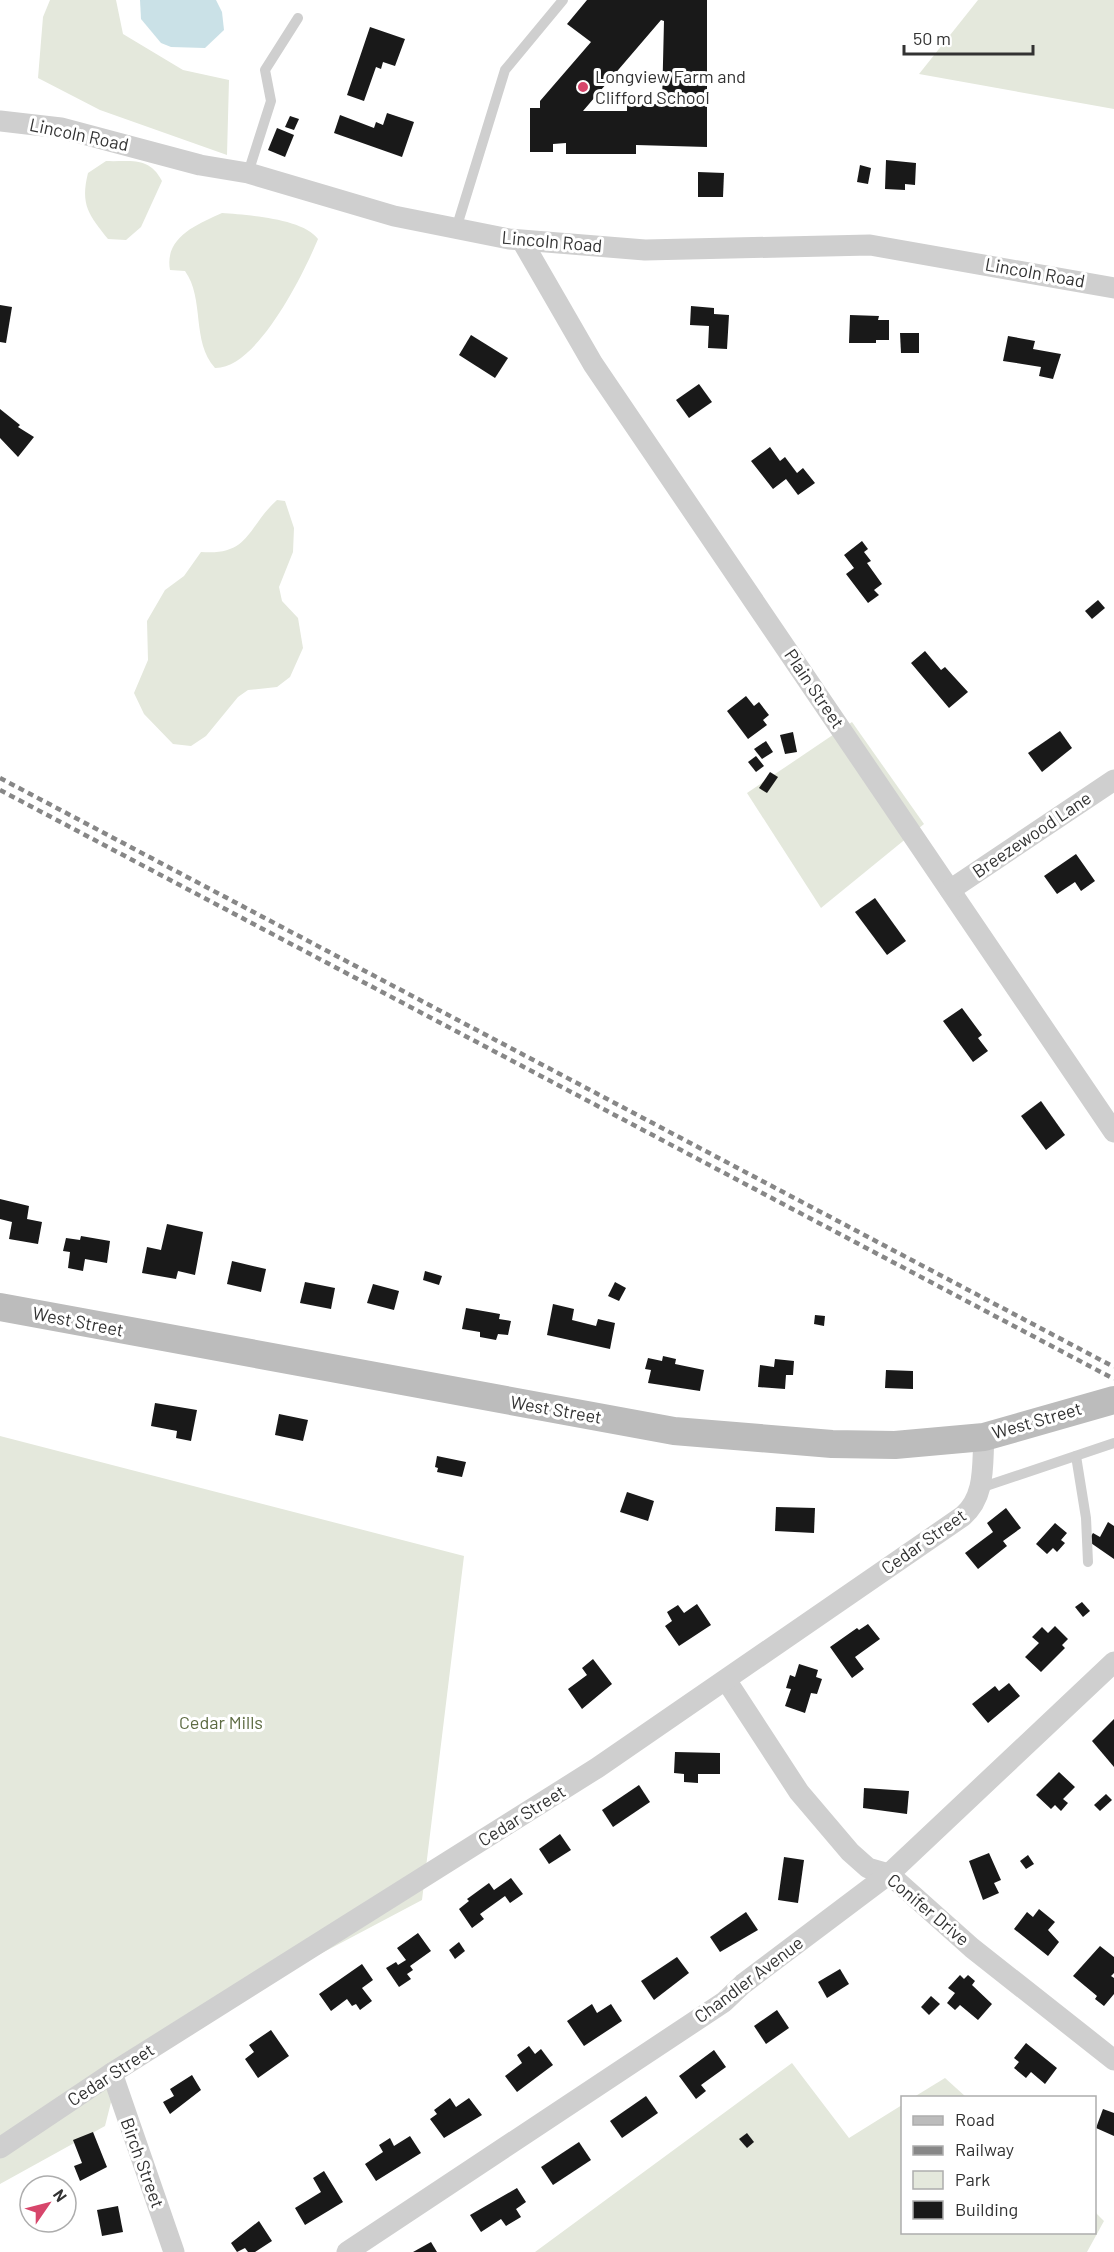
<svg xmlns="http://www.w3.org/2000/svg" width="1114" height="2252" viewBox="0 0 1114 2252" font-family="Barlow,sans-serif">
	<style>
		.green { fill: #e4e8dc }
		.water { fill: #cae1e7 }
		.building { fill: #191919; fill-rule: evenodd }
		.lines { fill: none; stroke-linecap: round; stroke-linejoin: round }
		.lane { stroke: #cfcfcf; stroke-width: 10 }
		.street { stroke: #cfcfcf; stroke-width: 21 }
		.secondary { stroke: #bcbcbc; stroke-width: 28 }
		.rail { stroke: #878787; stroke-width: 4.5; stroke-dasharray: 6 4.5; stroke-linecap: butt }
		.poi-dot { fill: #d7466b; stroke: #fff; stroke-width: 2 }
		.labels { text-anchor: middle; stroke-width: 6; stroke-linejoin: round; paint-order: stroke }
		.poi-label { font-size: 18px; fill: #323232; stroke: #fff; text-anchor: start }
		.street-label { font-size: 18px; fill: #323232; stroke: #fff }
		.park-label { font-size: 18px; fill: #5d6b42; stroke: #fff }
	</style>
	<rect width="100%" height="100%" fill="#fff"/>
	<g class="green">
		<polygon points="50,0 116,0 123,34 183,70 229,80 227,155 100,110 38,78 43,17"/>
		<polygon points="978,0 1114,0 1114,109 919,74"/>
		<path d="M106 161C131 162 149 156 162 181L141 227 126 240 108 239C89 215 80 205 88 173Z"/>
		<path d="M222 213C247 215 303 218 318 239 304 273 257 369 215 368 191 341 205 299 185 271L170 270C164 237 198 224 222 213Z"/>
		<path d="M277 500 285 501 294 528 293 552 279 587 282 601 298 618 303 648 290 677 277 687 248 690 238 697 206 736 191 746 173 744 144 714 134 693 148 660 147 621 165 590 184 576 201 552C250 556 247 527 277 500Z"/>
		<polygon points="852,722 924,824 821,908 747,793"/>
		<polygon points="0,1436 464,1556 422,1900 122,2059 105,2126 0,2184"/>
		<polygon points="792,2063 849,2138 902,2105 902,2232 1094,2232 1095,2212 1104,2221 1087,2252 535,2252"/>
		<polygon points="945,2078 966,2097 914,2097"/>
	</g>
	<polygon class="water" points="140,0 216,0 222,12 224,30 205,48 171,47 161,43 141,19"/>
	<g class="building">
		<path d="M587 0H707V147L636 145V154H566V143L553 144V152H530V108H540V101L591 42 567 24ZM661 20 664 21 662 104H627V111H583Z"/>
		<polygon points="370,27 405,39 395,66 383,62 381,69 376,67 364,101 347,95"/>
		<polygon points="387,113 414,122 402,157 334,133 340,115 374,128 376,122 383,125"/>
		<polygon points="290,116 299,119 294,130 285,127"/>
		<polygon points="277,128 294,135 285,157 268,150"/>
		<polygon points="886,160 916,163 915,185 905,184 905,190 885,189"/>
		<polygon points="860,165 871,168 868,184 857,182"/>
		<polygon points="698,172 724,173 723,197 698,197"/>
		<polygon points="0,305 12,307 6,343 0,342"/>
		<polygon points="691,306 714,308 714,314 729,315 727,349 708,348 709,326 690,325"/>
		<polygon points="850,315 879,316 878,320 889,320 889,340 876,340 876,343 849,343"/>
		<polygon points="900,333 919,333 919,353 901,353"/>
		<polygon points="471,335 508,358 495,378 459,355"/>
		<polygon points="1008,336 1035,341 1033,349 1061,354 1053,379 1039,376 1041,367 1003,361"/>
		<polygon points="699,384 712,402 689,418 676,400"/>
		<polygon points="0,409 20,425 18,427 34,437 18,457 0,438"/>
		<polygon points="770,447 780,461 785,457 797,473 803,468 815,483 798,495 786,479 773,489 751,461"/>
		<polygon points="862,541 868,549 864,552 871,561 867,563 882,584 874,590 879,595 868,603 846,574 854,568 844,555"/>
		<polygon points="1098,600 1105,608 1092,619 1085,611"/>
		<polygon points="925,651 941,670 945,667 968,692 949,708 911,663"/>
		<polygon points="746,696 754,706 759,702 769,715 763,720 767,725 748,739 727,711"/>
		<polygon points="1060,731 1072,748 1042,772 1028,753"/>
		<polygon points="793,732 797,752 785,754 780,735"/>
		<polygon points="766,741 773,752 762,759 754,749"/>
		<polygon points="756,756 764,766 756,772 748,762"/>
		<polygon points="770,772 778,777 767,793 759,788"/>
		<polygon points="1076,854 1095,881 1081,891 1075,882 1057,894 1044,876"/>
		<polygon points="875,898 906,941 887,955 855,912"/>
		<polygon points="962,1008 982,1035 978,1038 988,1051 973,1062 943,1021"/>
		<polygon points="1041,1101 1065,1135 1046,1150 1021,1116"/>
		<polygon points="0,1199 29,1206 27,1219 42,1222 38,1244 9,1239 12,1222 0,1219"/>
		<polygon points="167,1224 203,1232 195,1275 178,1271 176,1279 142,1273 147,1247 161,1250"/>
		<polygon points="81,1236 110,1241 107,1263 85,1259 83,1271 68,1268 70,1252 63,1251 66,1238 80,1240"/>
		<polygon points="232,1261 266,1269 261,1292 227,1284"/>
		<polygon points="425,1271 442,1276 439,1285 423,1280"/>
		<polygon points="305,1282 335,1288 331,1309 300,1303"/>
		<polygon points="615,1282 626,1288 619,1301 608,1296"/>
		<polygon points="373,1284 399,1291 394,1310 367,1303"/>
		<polygon points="553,1304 574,1309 572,1320 596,1326 598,1319 615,1323 610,1349 547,1335"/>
		<polygon points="466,1308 500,1314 499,1319 511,1321 508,1335 498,1334 496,1340 480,1337 480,1332 462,1329"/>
		<polygon points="815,1315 825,1316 824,1326 814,1324"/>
		<polygon points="663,1356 676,1359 675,1364 704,1370 700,1391 648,1383 651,1370 645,1369 648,1358 662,1361"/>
		<polygon points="775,1359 794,1361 793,1375 786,1375 785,1389 758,1387 760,1365 774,1367"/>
		<polygon points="886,1370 913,1371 913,1389 885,1388"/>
		<polygon points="155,1403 197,1410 191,1441 176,1438 177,1431 151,1426"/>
		<polygon points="279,1414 308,1420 303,1441 275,1435"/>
		<polygon points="437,1456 466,1462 462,1477 437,1472 438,1468 435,1467"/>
		<polygon points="627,1492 654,1501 648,1521 620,1512"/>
		<polygon points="776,1507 815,1508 814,1533 775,1531"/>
		<polygon points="1006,1508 1021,1528 1003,1541 1007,1546 978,1569 965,1553 993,1532 987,1523"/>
		<polygon points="1108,1522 1114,1526 1114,1559 1088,1541 1093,1533 1100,1537"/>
		<polygon points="1055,1523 1067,1533 1061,1540 1065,1543 1057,1552 1053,1548 1047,1554 1036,1544"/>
		<polygon points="1082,1602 1090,1611 1083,1617 1075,1607"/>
		<polygon points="697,1604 711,1625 679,1646 665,1626 672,1621 667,1612 678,1605 684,1613"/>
		<polygon points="868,1624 880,1639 855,1657 864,1669 852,1678 830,1647 857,1628 859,1630"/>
		<polygon points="1055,1626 1068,1639 1062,1645 1065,1648 1041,1672 1025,1657 1039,1643 1032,1637 1042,1627 1048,1633"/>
		<polygon points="593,1659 612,1684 582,1709 568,1689 587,1675 582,1668"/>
		<polygon points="799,1664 818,1670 816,1677 822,1679 817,1694 811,1693 805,1713 785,1706 791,1689 786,1688 790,1675 795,1677"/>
		<polygon points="1009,1683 1020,1696 988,1723 972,1704 995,1686 999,1691"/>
		<polygon points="1114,1719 1114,1767 1092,1741"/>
		<polygon points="675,1752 720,1753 720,1774 698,1774 698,1783 684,1782 684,1774 674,1773"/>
		<polygon points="1059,1772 1075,1787 1063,1799 1068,1803 1061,1811 1055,1805 1051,1809 1036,1795"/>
		<polygon points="639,1785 650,1802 613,1827 602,1810"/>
		<polygon points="864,1788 909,1791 907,1814 863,1808"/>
		<polygon points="1106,1794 1112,1800 1100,1811 1094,1805"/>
		<polygon points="560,1834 571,1850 549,1864 539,1849"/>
		<polygon points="989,1853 1001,1880 994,1883 999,1893 983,1900 969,1861"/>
		<polygon points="1028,1855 1034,1864 1026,1869 1020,1861"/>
		<polygon points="784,1857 804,1860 798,1903 778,1900"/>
		<polygon points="511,1878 523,1894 510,1903 505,1896 480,1914 484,1919 472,1928 459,1909 469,1901 467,1899 489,1883 494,1890"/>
		<polygon points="1039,1909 1055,1922 1048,1930 1059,1942 1048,1956 1014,1929 1027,1912 1033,1917"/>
		<polygon points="746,1912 758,1930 720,1952 710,1937"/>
		<polygon points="418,1933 431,1951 410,1966 413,1970 407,1974 411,1979 399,1987 386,1968 396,1962 398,1965 406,1960 397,1948"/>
		<polygon points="459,1942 465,1951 455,1959 449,1950"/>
		<polygon points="1100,1946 1114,1957 1114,1973 1111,1976 1114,1978 1114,1994 1104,2006 1095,1999 1097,1996 1073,1976"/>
		<polygon points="677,1957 689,1973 654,2000 641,1981"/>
		<polygon points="362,1964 373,1980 362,1988 372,2001 360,2010 356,2004 352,2006 347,1999 331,2011 319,1994"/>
		<polygon points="840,1969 849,1984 827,1998 818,1982"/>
		<polygon points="960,1975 964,1979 968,1975 975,1981 972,1985 992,2004 978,2020 960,2005 955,2010 947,2003 955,1993 948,1988"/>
		<polygon points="931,1996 940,2004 929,2015 921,2007"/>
		<polygon points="592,2004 597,2013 611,2004 622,2021 584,2046 567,2021"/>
		<polygon points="777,2010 789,2028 766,2044 754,2026"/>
		<polygon points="271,2030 289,2056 258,2078 245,2059 254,2052 249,2045"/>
		<polygon points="1026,2043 1057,2068 1045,2084 1031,2072 1026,2078 1014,2068 1019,2062 1014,2058"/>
		<polygon points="529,2046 535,2054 541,2049 553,2065 517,2092 505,2076 522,2063 517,2055"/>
		<polygon points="714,2050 726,2067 701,2085 706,2091 696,2099 679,2076"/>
		<polygon points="192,2075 201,2090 170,2114 163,2102 174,2096 170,2089"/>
		<polygon points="646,2096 658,2113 622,2138 610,2121"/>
		<polygon points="450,2098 456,2107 469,2098 482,2115 444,2138 430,2119 437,2114 434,2110"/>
		<polygon points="1103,2109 1114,2113 1114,2136 1096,2128"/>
		<polygon points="93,2132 107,2167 80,2181 74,2166 82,2163 73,2140"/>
		<polygon points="747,2133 754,2142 747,2148 739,2139"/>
		<polygon points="410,2136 421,2153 376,2181 365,2164 383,2152 379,2145 390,2138 394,2146"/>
		<polygon points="579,2142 591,2160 553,2185 541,2167"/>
		<polygon points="324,2171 343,2202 305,2225 295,2208 321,2192 313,2178"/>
		<polygon points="517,2188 526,2202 516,2209 521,2217 506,2226 501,2219 481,2232 470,2215"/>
		<polygon points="118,2206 123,2232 102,2236 97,2210"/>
		<polygon points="259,2221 272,2241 255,2252 248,2252 245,2248 237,2252 231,2243"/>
		<polygon points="431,2242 437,2252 413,2252"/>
	</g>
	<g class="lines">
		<g class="lane">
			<polyline points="248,173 271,101 265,70 298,18"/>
			<polyline points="456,229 505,70 563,0"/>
			<polyline points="1076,1456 1086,1518 1088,1562"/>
			<polyline points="980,1488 1114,1443"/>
		</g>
		<g class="street">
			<polyline points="0,121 61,128 200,165 248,173 394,216 509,239 645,250 870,245 1114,288"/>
			<polyline points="522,241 593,364 1114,1132"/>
			<polyline points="950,890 1114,780"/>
			<polyline points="726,1680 799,1792 850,1852 868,1868 889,1874 972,1948 1114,2060"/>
			<polyline points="112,2073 174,2252"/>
			<path d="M0 2148 112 2073 597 1768 963 1516C986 1496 982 1465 984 1437"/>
			<polyline points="347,2252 724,2002 743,1984 889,1874 1114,1662"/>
		</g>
		<polyline class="secondary" points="0,1307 674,1431 832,1444 895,1445 984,1437 1114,1400"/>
		<g class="rail">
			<polyline points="0,778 1114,1367"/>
			<polyline points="0,790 1114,1379"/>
		</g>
	</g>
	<circle class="poi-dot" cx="583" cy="87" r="6"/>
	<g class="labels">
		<g class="poi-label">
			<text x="595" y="83">Longview Farm and<tspan x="595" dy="21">Clifford School</tspan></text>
		</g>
		<g class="street-label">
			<text transform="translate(79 135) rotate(12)" y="6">Lincoln Road</text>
			<text transform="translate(552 242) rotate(5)" y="6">Lincoln Road</text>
			<text transform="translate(1035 273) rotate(10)" y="6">Lincoln Road</text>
			<text transform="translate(814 689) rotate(56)" y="6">Plain Street</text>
			<text transform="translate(1032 835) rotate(-34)" y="6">Breezewood Lane</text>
			<text transform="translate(78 1322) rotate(11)" y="6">West Street</text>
			<text transform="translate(556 1410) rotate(10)" y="6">West Street</text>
			<text transform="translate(1037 1421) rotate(-16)" y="6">West Street</text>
			<text transform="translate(924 1542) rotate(-35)" y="6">Cedar Street</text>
			<text transform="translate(522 1816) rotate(-32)" y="6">Cedar Street</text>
			<text transform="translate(928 1910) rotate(40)" y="6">Conifer Drive</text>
			<text transform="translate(749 1980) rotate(-37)" y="6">Chandler Avenue</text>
			<text transform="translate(111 2075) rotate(-33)" y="6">Cedar Street</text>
			<text transform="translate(142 2163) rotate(70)" y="6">Birch Street</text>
		</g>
		<g class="park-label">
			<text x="221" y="1729">Cedar Mills</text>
		</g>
	</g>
	<rect x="901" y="2096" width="195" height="138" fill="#ffffff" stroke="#adadad" stroke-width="1.5"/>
	<rect x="913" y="2116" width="30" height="9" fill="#bcbcbc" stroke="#adadad" stroke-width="1.5"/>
	<text x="955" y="2126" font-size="18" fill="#323232">Road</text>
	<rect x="913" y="2146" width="30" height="9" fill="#878787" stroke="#adadad" stroke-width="1.5"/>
	<text x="955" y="2156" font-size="18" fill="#323232">Railway</text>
	<rect x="913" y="2171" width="30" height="18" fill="#e4e8dc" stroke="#adadad" stroke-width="1.5"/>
	<text x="955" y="2186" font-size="18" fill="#323232">Park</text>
	<rect x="913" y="2201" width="30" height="18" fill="#191919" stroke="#adadad" stroke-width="1.5"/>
	<text x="955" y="2216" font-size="18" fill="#323232">Building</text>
	<g transform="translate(48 2204) rotate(55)"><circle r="28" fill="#ffffff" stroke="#adadad" stroke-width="1.5"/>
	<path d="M0-4.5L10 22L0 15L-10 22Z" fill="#d7466b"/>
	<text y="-9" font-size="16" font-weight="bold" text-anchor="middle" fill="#323232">N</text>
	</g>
	<path d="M904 45v9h129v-9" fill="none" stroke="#323232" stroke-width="3"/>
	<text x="913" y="45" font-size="18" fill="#323232" stroke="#ffffff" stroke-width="4.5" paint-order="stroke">50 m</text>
</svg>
